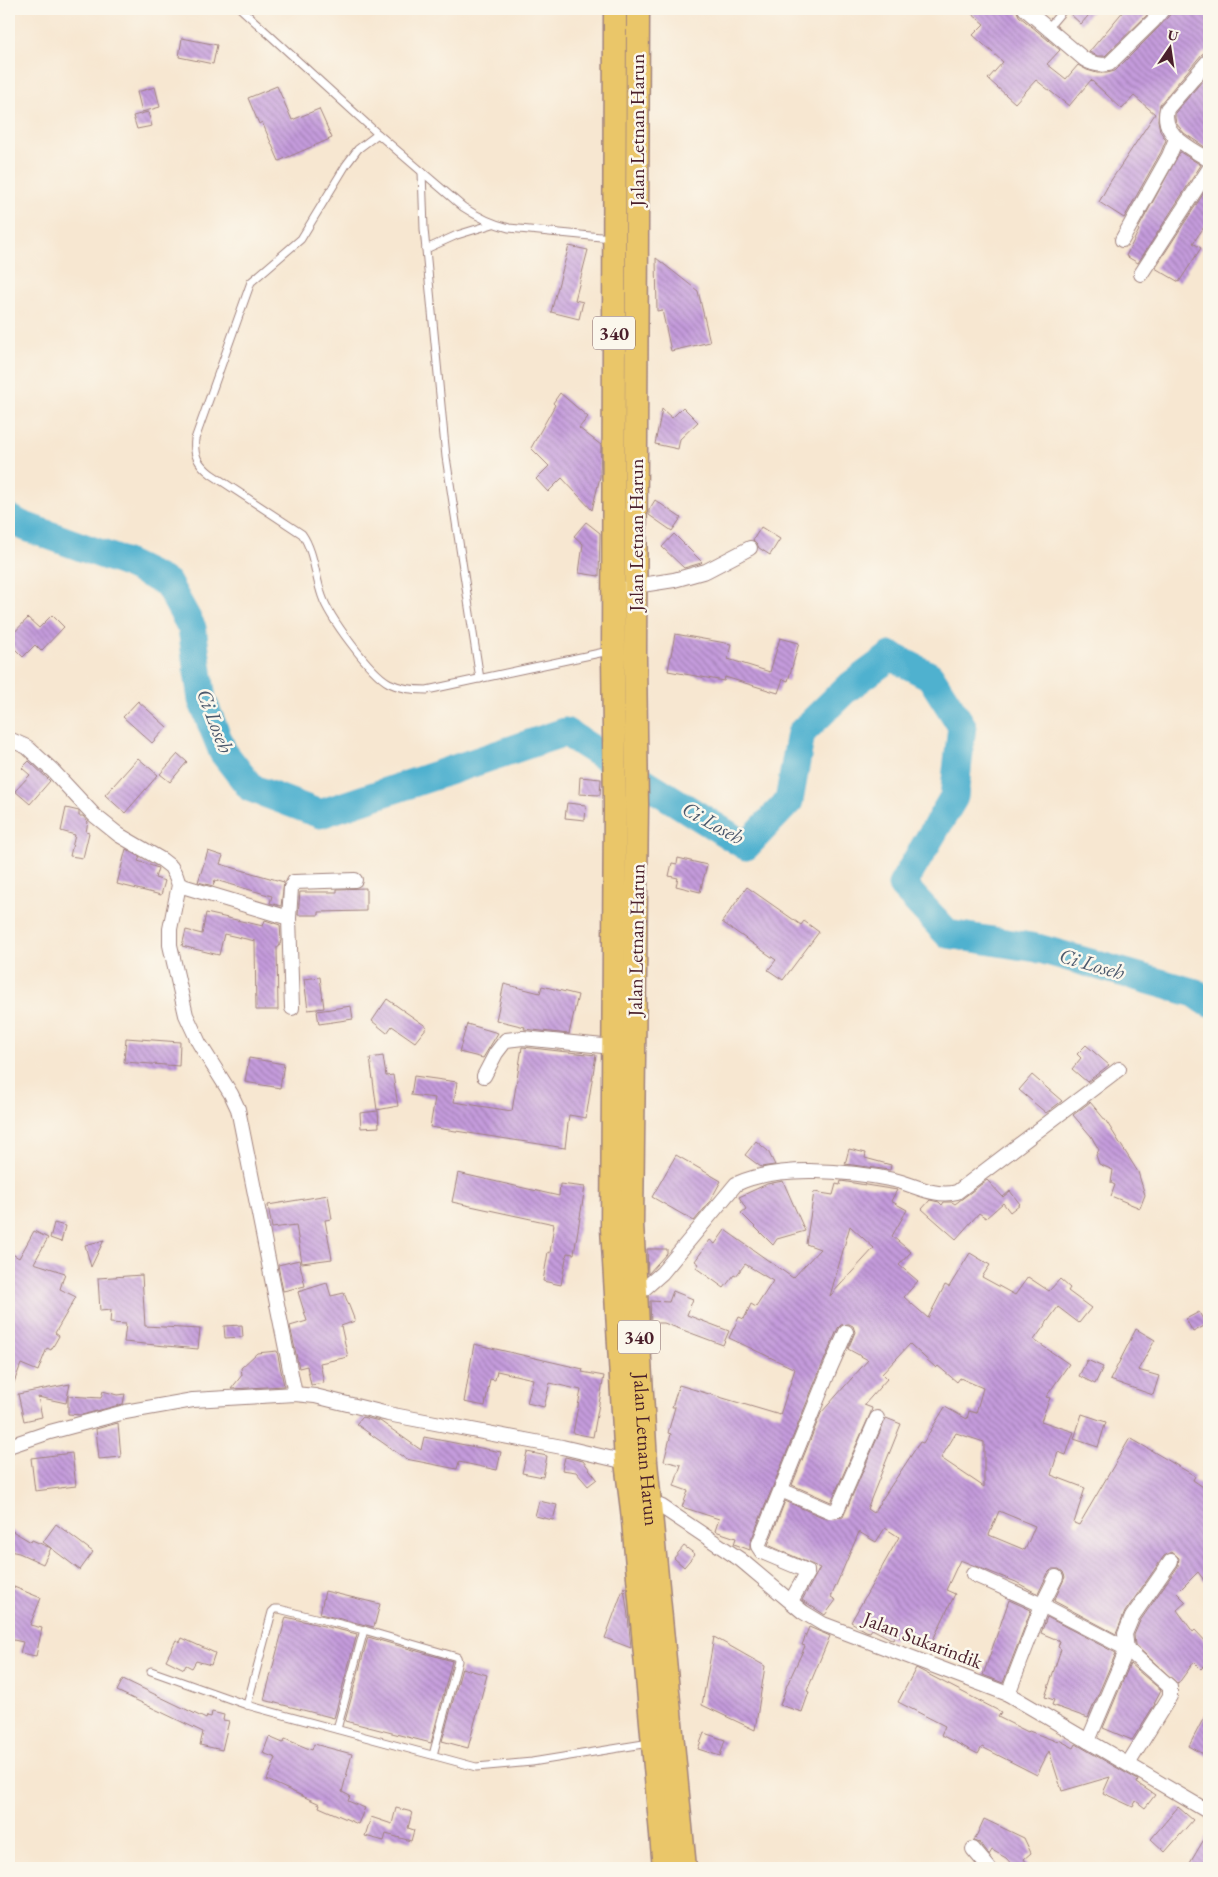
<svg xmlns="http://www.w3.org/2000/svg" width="1218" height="1877" viewBox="0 0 1218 1877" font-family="'EB Garamond',serif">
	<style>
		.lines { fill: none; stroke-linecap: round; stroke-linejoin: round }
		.river { stroke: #50b1cf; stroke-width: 29 }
		.building { fill: url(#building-back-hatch); fill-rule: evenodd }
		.service-casing { stroke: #a0837e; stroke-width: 9 }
		.minor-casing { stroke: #a0837e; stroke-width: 16 }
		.primary-casing { stroke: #a0837e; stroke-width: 25 }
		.service { stroke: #fff; stroke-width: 7 }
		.minor { stroke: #fff; stroke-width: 14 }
		.primary { stroke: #eac669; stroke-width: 22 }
		.labels { text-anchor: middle; stroke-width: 5; stroke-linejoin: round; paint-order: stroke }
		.shield { fill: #fbf7ec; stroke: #7f6065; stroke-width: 1 }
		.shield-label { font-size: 19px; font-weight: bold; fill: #4a1f2b }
		.street-label { font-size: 20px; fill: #4a1f2b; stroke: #fbf7ec }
		.water-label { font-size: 21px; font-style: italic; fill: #4c596d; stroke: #fbf7ec }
	</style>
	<defs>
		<pattern id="building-back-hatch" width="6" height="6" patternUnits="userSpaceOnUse" patternTransform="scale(1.25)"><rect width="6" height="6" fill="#c49bdc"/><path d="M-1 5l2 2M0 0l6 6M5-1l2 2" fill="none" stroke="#a17eb3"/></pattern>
	</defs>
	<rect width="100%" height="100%" fill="#fbf7ec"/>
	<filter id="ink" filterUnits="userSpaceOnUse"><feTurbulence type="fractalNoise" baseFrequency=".02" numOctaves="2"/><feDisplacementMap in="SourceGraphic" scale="10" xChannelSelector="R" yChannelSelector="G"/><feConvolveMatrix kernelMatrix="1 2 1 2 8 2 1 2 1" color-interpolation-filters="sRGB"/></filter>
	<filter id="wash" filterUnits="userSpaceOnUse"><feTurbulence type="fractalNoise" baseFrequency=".0096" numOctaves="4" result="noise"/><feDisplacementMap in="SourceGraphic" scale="20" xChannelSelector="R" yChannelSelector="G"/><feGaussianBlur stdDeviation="1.12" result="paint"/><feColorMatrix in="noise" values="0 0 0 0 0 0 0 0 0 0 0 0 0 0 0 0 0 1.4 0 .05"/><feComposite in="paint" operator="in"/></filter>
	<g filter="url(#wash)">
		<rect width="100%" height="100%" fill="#f7e7d1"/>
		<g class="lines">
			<polyline class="river" points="9,518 21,525 126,563 167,583 192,628 202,700 223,752 251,788 320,814 565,732 746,846 789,801 801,733 846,689 891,656 930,676 962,726 954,797 902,885 948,934 1037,948 1195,993 1209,1003"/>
		</g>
		<g id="blocks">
			<g class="building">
				<polygon points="966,9 1016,9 1019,16 1060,50 1047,64 1066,79 1078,65 1087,70 1097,73 1107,73 1115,71 1159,27 1175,9 1209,9 1209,51 1202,54 1160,104 1158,120 1160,131 1166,140 1161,152 1124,218 1099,202 1110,182 1155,114 1134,96 1122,109 1091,80 1069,106 1036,80 1015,103 988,79 1003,62 973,35 984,24"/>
				<polygon points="1069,9 1094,9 1081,24 1068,12"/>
				<polygon points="1125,9 1142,9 1148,14 1105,56 1098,56 1089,52"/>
				<polygon points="182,38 217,45 213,64 179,57"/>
				<polygon points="1209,73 1209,150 1184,133 1176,123 1175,118 1175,113"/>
				<polygon points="277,86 292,120 319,109 332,138 279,161 262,122 259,124 248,98"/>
				<polygon points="155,87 160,107 142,112 137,92"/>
				<polygon points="148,112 152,126 137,129 133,116"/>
				<polygon points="1180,152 1201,165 1138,263 1126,256 1139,230 1138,229"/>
				<polygon points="1209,185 1209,220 1193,243 1201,248 1179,282 1155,268"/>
				<polygon points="569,246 588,250 575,300 583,302 579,319 551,312"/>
				<polygon points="656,258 698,291 710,342 671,351 662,310 657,311"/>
				<polygon points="560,393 588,417 579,428 601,445 600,477 592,510 562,478 548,492 536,479 549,466 531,448 555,405 553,403"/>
				<polygon points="683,407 698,422 680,439 678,449 655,444 662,409 672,418"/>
				<polygon points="655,500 681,518 672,531 649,515 649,510"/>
				<polygon points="586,522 600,533 599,576 579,573 583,544 574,536"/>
				<polygon points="761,527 780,539 770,555 759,548 757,544 753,540"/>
				<polygon points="674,534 702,562 701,563 684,568 662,547"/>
				<polygon points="52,615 64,627 41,651 35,645 23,657 9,643 9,638 28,618 39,628"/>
				<polygon points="675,634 731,644 728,659 770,672 780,638 799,643 788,681 783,679 778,693 725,677 724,681 668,671"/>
				<polygon points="138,701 167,727 152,743 123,717"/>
				<polygon points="178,754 187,762 170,782 160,774"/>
				<polygon points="138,758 158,775 125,813 105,795"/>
				<polygon points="29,761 50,781 30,804 15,791 30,775 22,768"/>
				<polygon points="580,777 601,779 600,795 579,794"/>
				<polygon points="567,803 586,805 585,820 565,818"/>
				<polygon points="66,808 79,811 79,816 83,816 88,822 86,832 89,833 83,858 70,856 75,835 61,831"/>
				<polygon points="126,849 140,857 138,861 158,868 155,878 165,881 161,895 117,884"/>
				<polygon points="208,851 223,856 220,864 284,882 281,906 270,903 272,896 215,880 213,886 198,882"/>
				<polygon points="678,858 707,865 700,892 676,886 678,878 669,876 672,863 677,864"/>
				<polygon points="747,887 801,925 804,921 819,932 783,980 768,970 776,960 722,922"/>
				<polygon points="366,888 366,911 319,912 319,915 298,915 300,892 337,892 337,889"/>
				<polygon points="206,913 263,926 265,920 280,925 281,940 279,947 277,947 278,1010 256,1010 255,941 224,934 219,955 182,946 186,930 202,934"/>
				<polygon points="320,977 324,1008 308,1010 304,979"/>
				<polygon points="504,984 540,993 542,986 578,995 569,1034 524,1029 525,1027 496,1020"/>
				<polygon points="387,999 427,1027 415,1042 392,1026 387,1033 372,1021"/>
				<polygon points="351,1006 353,1019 319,1024 317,1011"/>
				<polygon points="467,1024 498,1033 483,1058 459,1052"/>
				<polygon points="126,1038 180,1042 179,1066 124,1062"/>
				<polygon points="1086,1045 1109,1065 1087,1082 1072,1069 1081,1058 1077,1054"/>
				<polygon points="522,1047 596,1055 586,1118 569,1115 565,1148 430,1127 435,1098 411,1095 414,1076 457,1082 454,1102 512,1111"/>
				<polygon points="383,1056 386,1076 393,1075 398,1106 377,1110 370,1058"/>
				<polygon points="249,1058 284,1064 280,1088 245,1082"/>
				<polygon points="1032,1075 1062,1101 1046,1113 1019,1090"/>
				<polygon points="1090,1102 1106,1121 1138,1172 1145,1195 1140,1208 1111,1196 1115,1185 1111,1183 1113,1170 1099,1164 1096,1155 1099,1150 1091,1136 1073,1115"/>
				<polygon points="378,1111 379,1127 361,1128 360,1113"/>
				<polygon points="756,1141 768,1151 775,1165 761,1167 745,1155"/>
				<polygon points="849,1149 866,1153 865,1158 891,1165 890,1170 845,1164"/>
				<polygon points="676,1155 721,1181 709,1203 694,1221 652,1197"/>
				<polygon points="458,1173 559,1196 560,1184 585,1187 574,1254 567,1253 561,1285 543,1281 548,1252 550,1253 554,1224 452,1202"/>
				<polygon points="987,1180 1003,1197 1010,1191 1020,1204 1010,1212 1003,1203 986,1218 979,1213 956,1239 922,1209 930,1200 939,1202 942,1205 944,1202 952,1202 955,1204"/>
				<polygon points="783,1181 805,1231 777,1239 773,1245 741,1213 746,1209 739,1197 767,1184"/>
				<path d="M841 1181 897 1190 891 1201 907 1210 892 1236 911 1252 899 1265 918 1281 904 1297 928 1318 945 1285 949 1287 970 1253 990 1265 982 1277 1015 1295 1028 1277 1049 1291 1060 1279 1070 1288 1068 1291 1091 1308 1079 1323 1058 1307 1034 1340 1069 1364 1046 1397 1050 1398 1041 1421 1074 1432 1066 1455 1058 1452 1051 1475 1085 1488 1074 1523 1079 1525 1130 1438 1195 1476 1193 1480 1209 1491V1587L1198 1572 1177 1593 1186 1602 1177 1610 1193 1632 1195 1630 1209 1645V1661L1201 1669 1194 1662 1178 1684 1135 1645 1134 1635 1140 1621 1178 1566 1179 1558 1172 1552 1164 1556 1125 1612 1116 1634 1054 1601 1065 1577 1063 1572 1059 1569H1052L1048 1573 1038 1594 1016 1582 960 1560 946 1590 955 1594 928 1650 895 1635 893 1640 872 1629 870 1632 866 1631 851 1622 899 1537 885 1528 876 1542 859 1532 831 1597 836 1600 825 1615 802 1600 820 1568 768 1545 785 1501 827 1519 843 1517 886 1418 901 1424 867 1509 873 1513 920 1442 923 1443 945 1407 967 1419 969 1411 976 1413 983 1388 960 1378 957 1382 938 1366 936 1368 910 1344 882 1374 887 1379 864 1405 872 1408 871 1412 831 1502 792 1485 821 1413 868 1360 848 1349 855 1332 853 1326 849 1324 841 1325 838 1328 820 1370 750 1543V1550L734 1544 736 1538 715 1531 719 1519 682 1507 688 1491 674 1486 681 1465 664 1461 671 1434 668 1433 675 1407H672L679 1385 780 1415 795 1369 729 1338 739 1317 744 1319 751 1304 756 1307 773 1281 745 1264 736 1276 734 1275 724 1288 696 1268 699 1264 695 1261 710 1240 715 1244 725 1230 793 1278 820 1249 806 1244 814 1192 833 1195 836 1184 840 1185ZM850 1226 874 1248 830 1296ZM956 1433 984 1442V1487L941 1458ZM999 1511 1035 1526 1025 1550 989 1535Z"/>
				<polygon points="328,1195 332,1219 325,1220 332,1259 302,1263 296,1225 272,1228 268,1205"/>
				<polygon points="54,1223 65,1226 61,1242 50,1238"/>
				<polygon points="34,1231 48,1238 34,1263 65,1273 60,1289 76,1297 55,1333 59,1336 51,1350 47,1348 38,1371 21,1364 10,1393 9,1252 19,1258"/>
				<polygon points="104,1240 91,1267 85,1245"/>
				<polygon points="647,1249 667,1249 667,1253 648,1274"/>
				<polygon points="299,1260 305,1286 283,1291 278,1265"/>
				<polygon points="142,1275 145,1326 200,1329 198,1349 124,1342 126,1324 110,1323 111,1310 100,1311 98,1278"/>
				<polygon points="327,1283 331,1296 344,1293 355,1321 341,1326 348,1357 320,1363 324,1383 311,1385 307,1366 299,1368 290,1326 307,1321 298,1292"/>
				<polygon points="673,1291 693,1299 687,1315 729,1331 723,1345 664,1323 651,1323 650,1301 669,1302"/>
				<polygon points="1199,1312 1206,1325 1193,1332 1186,1319"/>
				<polygon points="242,1325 243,1337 225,1338 224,1326"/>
				<polygon points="1136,1329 1155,1340 1138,1370 1159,1376 1153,1395 1110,1380"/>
				<polygon points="474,1344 583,1369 582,1372 604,1376 593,1437 573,1433 581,1390 550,1383 544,1407 527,1403 533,1379 497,1371 495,1380 490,1379 485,1406 464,1402"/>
				<polygon points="277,1351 284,1386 231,1389 242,1375 241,1368 257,1353"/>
				<polygon points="1087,1360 1103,1367 1095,1384 1079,1376"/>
				<polygon points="70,1384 66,1403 38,1397 42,1417 24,1421 18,1394"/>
				<polygon points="103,1391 117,1395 125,1394 123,1404 82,1415 68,1414 68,1396 101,1398"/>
				<polygon points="1082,1414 1106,1422 1098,1447 1074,1439"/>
				<polygon points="362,1417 380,1421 421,1450 424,1437 501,1452 497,1470 459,1462 457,1469 406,1459 356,1424"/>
				<polygon points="118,1423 121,1457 99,1459 96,1429"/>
				<polygon points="527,1452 547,1456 543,1477 522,1473"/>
				<polygon points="72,1453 76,1486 35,1491 31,1458"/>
				<polygon points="565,1457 583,1461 597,1479 588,1486 576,1472 562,1470"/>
				<polygon points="539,1501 557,1505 553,1520 535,1516"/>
				<polygon points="56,1524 93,1552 80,1570 43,1542"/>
				<polygon points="9,1529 31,1542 32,1540 51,1548 43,1564 19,1553 9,1551"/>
				<polygon points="684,1546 695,1554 684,1567 674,1558"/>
				<polygon points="9,1585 41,1598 30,1625 42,1628 36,1656 20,1653 23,1642 9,1639"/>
				<polygon points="624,1587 628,1616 631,1648 605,1638"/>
				<polygon points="325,1591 380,1604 374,1627 320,1614"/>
				<polygon points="1009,1600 1031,1610 1003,1683 983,1675"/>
				<polygon points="286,1617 357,1634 334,1718 264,1700"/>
				<polygon points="1047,1617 1116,1653 1088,1718 1052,1705 1054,1700 1045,1697 1061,1649 1058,1647 1060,1641 1041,1633"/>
				<polygon points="809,1627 830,1636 807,1691 809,1692 802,1712 780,1705 787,1685 805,1646 802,1645"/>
				<polygon points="368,1637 452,1661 431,1743 345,1721"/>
				<polygon points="714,1637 765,1666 755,1730 702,1705"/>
				<polygon points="182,1638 215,1653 211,1665 196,1661 192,1668 186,1665 184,1669 166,1660 176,1640 180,1642"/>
				<polygon points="1130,1664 1161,1690 1154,1703 1155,1704 1132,1740 1103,1728"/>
				<polygon points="462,1668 487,1675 468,1748 442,1741"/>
				<polygon points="916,1668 1001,1712 998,1717 1028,1732 1029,1731 1058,1742 1059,1740 1074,1748 1076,1744 1138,1780 1137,1783 1155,1795 1145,1808 1136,1801 1133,1807 1103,1793 1110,1777 1062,1791 1049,1751 1037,1775 982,1747 978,1754 941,1735 945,1726 898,1702"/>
				<polygon points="123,1679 206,1719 207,1716 211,1717 212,1712 224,1715 223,1720 229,1721 222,1750 200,1745 203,1732 117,1691"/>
				<polygon points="1209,1708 1209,1757 1189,1746"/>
				<polygon points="704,1733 725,1740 720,1756 698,1749"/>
				<polygon points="269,1737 283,1743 285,1739 312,1750 314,1744 352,1754 342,1792 350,1796 348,1801 365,1808 358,1824 319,1807 320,1804 267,1780 276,1758 263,1753"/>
				<polygon points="1178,1807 1193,1820 1165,1852 1151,1839"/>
				<polygon points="396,1808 412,1812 408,1828 414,1830 411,1841 386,1834 384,1841 365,1836 371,1817 392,1824"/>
				<polygon points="984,1819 1024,1838 1031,1853 1024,1859 1030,1868 1015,1868 1006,1858 992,1850 989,1855 980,1843 974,1841"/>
				<polygon points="1209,1831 1209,1868 1187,1868"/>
			</g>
		</g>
	</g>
	<g filter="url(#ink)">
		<use href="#blocks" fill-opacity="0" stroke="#a0837e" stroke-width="1"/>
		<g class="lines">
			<g class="service-casing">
				<g id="service">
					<path d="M241 9 378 134 463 207C478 217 492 224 509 228L611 238"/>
					<polyline points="1048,28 1064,9"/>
					<path d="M378 134 358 149 346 165 301 239 251 282 195 439C193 455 198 464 211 474L302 534C314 551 315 576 322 596 329 617 370 673 389 683 401 689 414 690 427 690L609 651"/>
					<polyline points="422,172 424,229 446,457 480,679"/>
					<polyline points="426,249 457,235 493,224"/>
					<polyline points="151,1671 247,1705 476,1767 532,1762 650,1743"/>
					<polyline points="247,1705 272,1612 275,1609 279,1609 364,1630 457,1657 458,1661 433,1755"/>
					<polyline points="337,1729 364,1630"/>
				</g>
			</g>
			<g class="minor-casing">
				<g id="minor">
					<path d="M1025 9 1084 59C1092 64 1099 66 1109 64L1153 21 1163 9"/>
					<path d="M1209 60 1167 109C1160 135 1191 148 1209 160"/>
					<polyline points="1122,240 1169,156 1176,139"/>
					<polyline points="1141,274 1209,169"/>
					<polyline points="629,587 674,580 706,571 750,548"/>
					<polyline points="9,739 27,747 53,771 94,815 119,835 162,860 171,867 176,876 179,885 170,929 170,945 186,1015 199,1043 231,1094 238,1109 295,1394"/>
					<polyline points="179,885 289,918 292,1008"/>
					<polyline points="289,918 291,888 294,882 355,880"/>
					<polyline points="484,1076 496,1053 506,1040 523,1038 613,1047"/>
					<path d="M636 1296 662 1273 736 1184C778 1164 850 1171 894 1180 915 1185 935 1198 957 1192L1119 1069"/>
					<polyline points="9,1446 50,1432 125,1412 193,1400 295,1394 315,1396 388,1414 562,1447 626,1462 632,1462"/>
					<polyline points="781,1490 830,1511 837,1510 877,1418"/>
					<polyline points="645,1500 662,1507 741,1560 803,1612 823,1624 1008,1694 1209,1812"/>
					<polyline points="973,1574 1042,1605 1127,1649 1170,1687 1170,1696 1128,1764"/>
					<polyline points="791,1601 807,1573 807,1571 762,1552 758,1546 828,1373 846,1332"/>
					<polyline points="1008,1694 1042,1605 1056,1577"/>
					<polyline points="1088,1741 1127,1649 1125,1634 1132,1617 1171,1561"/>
					<polyline points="973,1849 989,1868"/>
				</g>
			</g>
			<g class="primary-casing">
				<g id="primary">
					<polyline points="615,9 613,658 615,805 612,1228 626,1462 632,1510 664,1868"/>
					<path id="s1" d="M638 9 635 657 637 804 632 1224 646 1462 685 1868"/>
				</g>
			</g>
			<use href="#service" class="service"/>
			<use href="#minor" class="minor"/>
			<use href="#primary" class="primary"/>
		</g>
	</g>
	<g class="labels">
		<g class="shield">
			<rect x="593" y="316.5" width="42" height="33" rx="4"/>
			<rect x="618" y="1320.5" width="42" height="33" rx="4"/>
		</g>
		<g class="shield-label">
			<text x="614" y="340">340</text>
			<text x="639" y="1344">340</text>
		</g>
		<g class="street-label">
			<text transform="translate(637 130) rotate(-90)" y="7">Jalan Letnan Harun</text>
			<text transform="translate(636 535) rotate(-90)" y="7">Jalan Letnan Harun</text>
			<text transform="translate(636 940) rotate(-89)" y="7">Jalan Letnan Harun</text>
			<text dy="7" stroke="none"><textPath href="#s1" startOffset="1441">Jalan Letnan Harun</textPath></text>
			<text transform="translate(923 1640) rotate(21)" y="7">Jalan Sukarindik</text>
		</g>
		<g class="water-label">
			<text transform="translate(215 721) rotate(69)" y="7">Ci Loseh</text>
			<text transform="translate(713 823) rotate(29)" y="7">Ci Loseh</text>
			<text transform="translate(1092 964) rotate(16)" y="7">Ci Loseh</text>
		</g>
	</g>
	<rect width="1218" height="1877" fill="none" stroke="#fbf7ec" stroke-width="30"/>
	<g transform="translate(1170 48) rotate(13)" stroke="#fbf7ec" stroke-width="4" paint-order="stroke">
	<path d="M0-4L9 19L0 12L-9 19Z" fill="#4a1f2b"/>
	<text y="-8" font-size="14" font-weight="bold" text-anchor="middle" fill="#4a1f2b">U</text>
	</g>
</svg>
